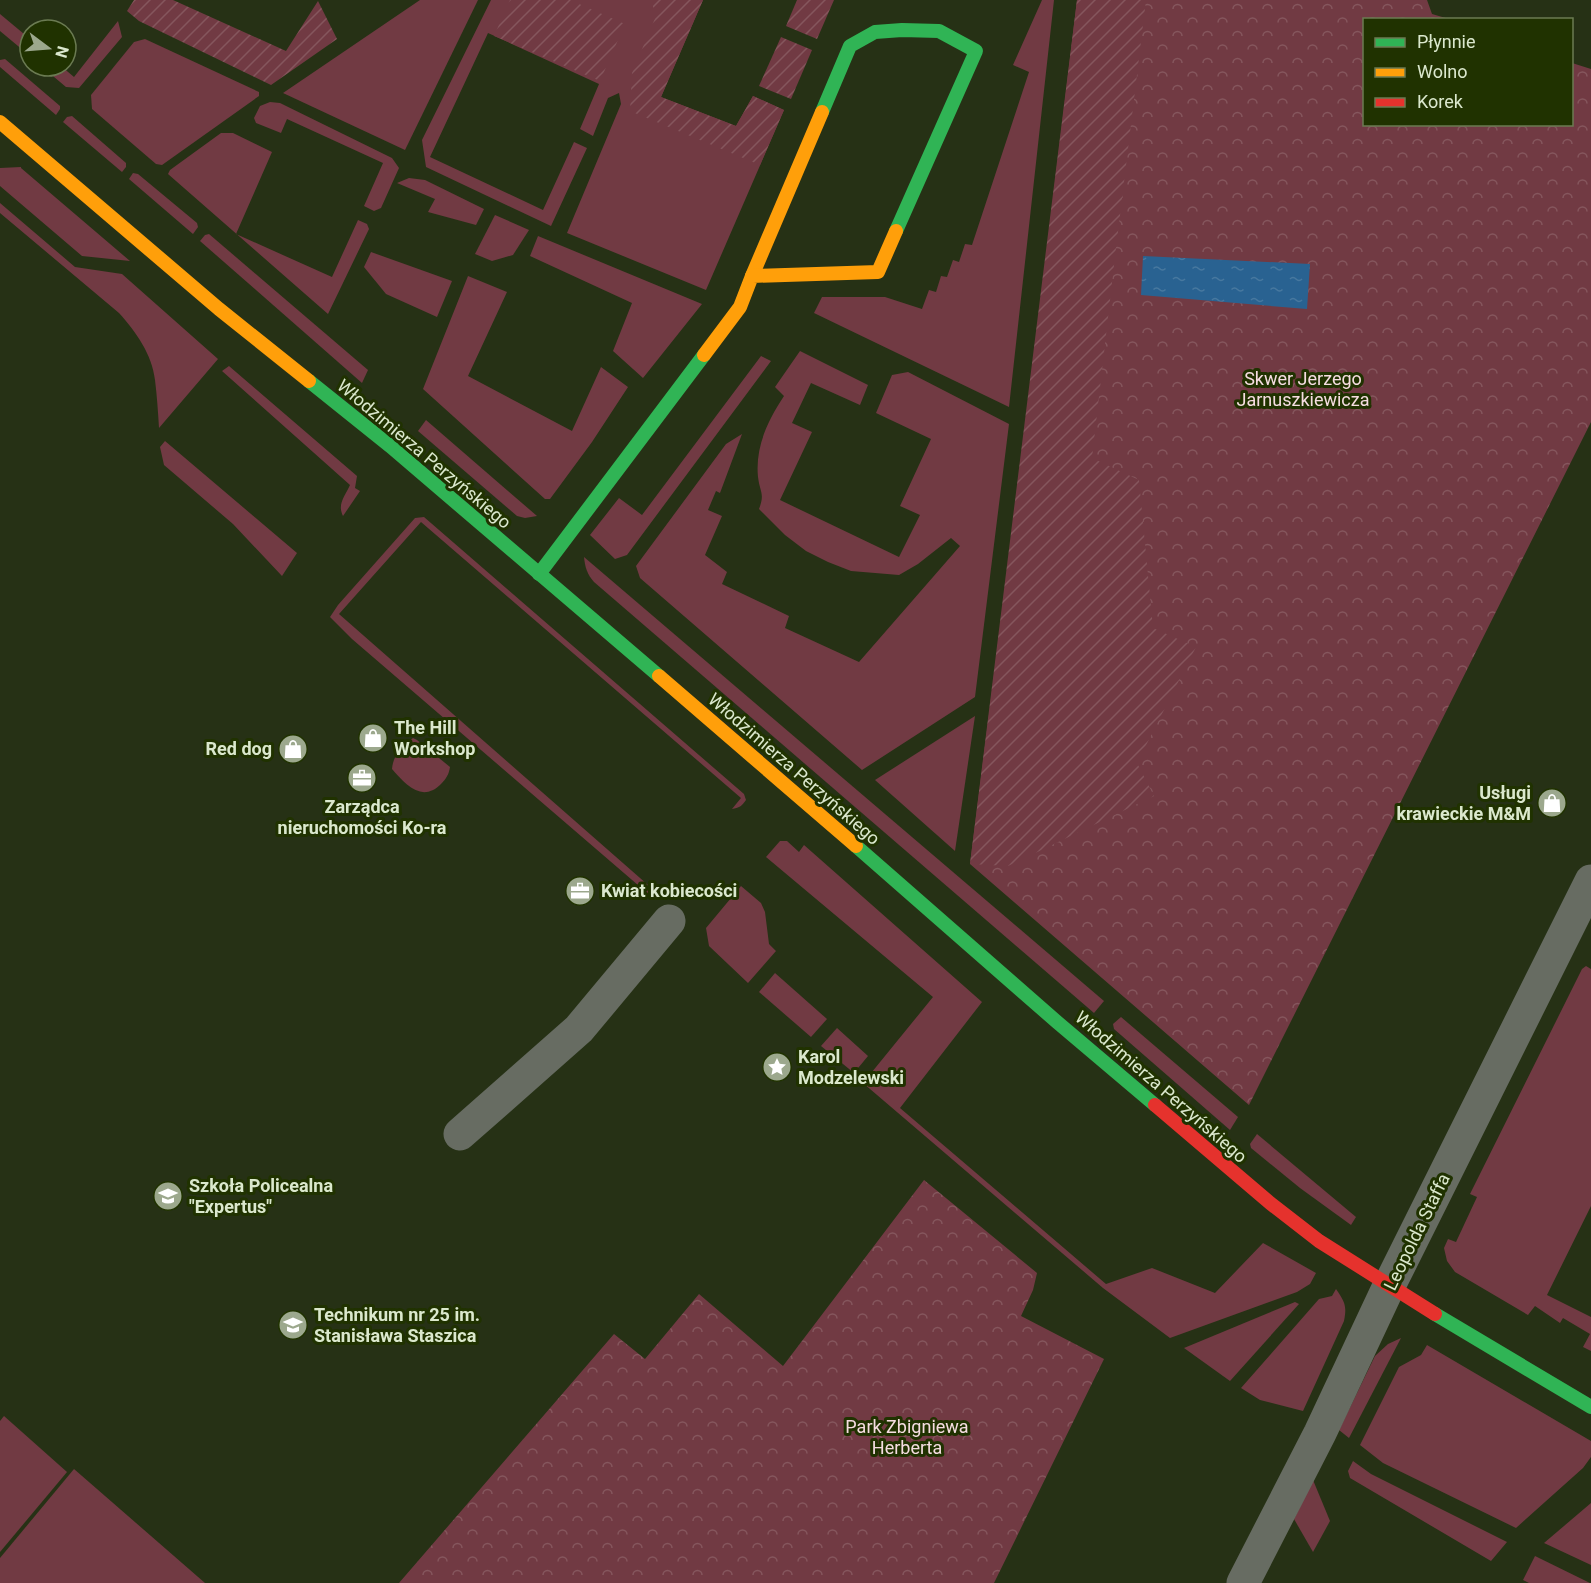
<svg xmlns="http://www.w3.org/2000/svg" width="1591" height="1583" viewBox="0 0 1591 1583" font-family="Roboto,sans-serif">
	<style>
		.grass { fill: #713a43 }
		.park { fill: url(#park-crowns) }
		.garden { fill: url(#garden-furrows) }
		.water { fill: url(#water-ripples) }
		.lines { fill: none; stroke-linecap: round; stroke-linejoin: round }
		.street { stroke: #676c62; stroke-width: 33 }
		.fast { stroke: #30b455; stroke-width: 14 }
		.slow { stroke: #ff9f0a; stroke-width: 14 }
		.jam { stroke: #e5322d; stroke-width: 14 }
		.labels { text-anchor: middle; stroke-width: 6; stroke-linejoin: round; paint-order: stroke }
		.park-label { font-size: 18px; fill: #f6dde1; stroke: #203200 }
		.street-label { font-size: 18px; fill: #dbe8cd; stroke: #203200 }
		.poi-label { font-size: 18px; font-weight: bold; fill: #dbe8cd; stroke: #203200; text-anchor: start }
	</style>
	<defs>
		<pattern id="park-crowns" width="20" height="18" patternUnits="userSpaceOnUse" patternTransform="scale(1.5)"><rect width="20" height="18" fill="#713a43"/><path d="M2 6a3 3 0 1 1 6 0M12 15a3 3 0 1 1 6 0" fill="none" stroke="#85565d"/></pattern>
		<pattern id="garden-furrows" width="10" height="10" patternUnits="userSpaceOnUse" patternTransform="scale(1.5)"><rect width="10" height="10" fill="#713a43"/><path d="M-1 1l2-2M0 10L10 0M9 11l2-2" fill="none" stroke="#85565d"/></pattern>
		<pattern id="water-ripples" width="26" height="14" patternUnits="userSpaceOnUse" patternTransform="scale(1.5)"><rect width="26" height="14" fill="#296291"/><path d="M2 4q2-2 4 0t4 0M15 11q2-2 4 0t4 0" fill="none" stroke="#47789f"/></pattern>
	</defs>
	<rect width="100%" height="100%" fill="#263115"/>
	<g class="grass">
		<polygon points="420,0 478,0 405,150 283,93"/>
		<polygon points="491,0 703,0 661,97 736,126 753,96 784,110 706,290 567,233 621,104 619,93 608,98 593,136 580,129 599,84 488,33 430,157 543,210 574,142 587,148 551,226 426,167 422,140"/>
		<polygon points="1042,0 1054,0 1009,407 814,313 822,297 885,297 922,309 929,290 936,292 941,276 947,277 953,260 959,262 965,244 972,245 1029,72 1013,65"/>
		<polygon points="0,14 30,39 30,56 0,31"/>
		<polygon points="118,21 122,37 79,88 66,87 41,66 61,66 74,77"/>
		<polygon points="145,39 259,92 259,96 162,165 156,164 92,109 91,95 134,42"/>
		<polygon points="5,59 60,106 60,109 56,115 0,67 0,60"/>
		<polygon points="270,102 280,103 392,158 399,168 381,208 374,211 364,206 383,163 287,119 281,133 256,123 254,118 260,106"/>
		<polygon points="72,116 126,163 126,167 122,172 63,122 67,117"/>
		<polygon points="221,133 233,133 272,152 236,234 332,277 358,220 367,224 369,229 328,314 168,174 170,170"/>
		<polygon points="21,167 21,168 130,261 82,256 0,186 0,168"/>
		<polygon points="133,173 138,174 197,223 198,227 193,234 129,179"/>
		<polygon points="409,178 425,180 484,209 476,225 428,212 435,199 397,183"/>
		<path d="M0 203 75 267 122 274 218 359 159 428C158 412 157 396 155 380 152 354 136 332 119 313L0 213Z"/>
		<polygon points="495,215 529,230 513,255 492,261 475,254"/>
		<polygon points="209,234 368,370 362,383 200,241 205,235"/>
		<polygon points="538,236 702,304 643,378 613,351 632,303 530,256"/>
		<polygon points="371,252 452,281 437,317 386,294 364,267"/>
		<polygon points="468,276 507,292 468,376 572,431 601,367 628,387 592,442 550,499 545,499 423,389"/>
		<path d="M800 351 868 385 860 405 811 383 792 423 812 432 780 500 899 557 920 515 900 506 931 439 876 413 892 375 908 372 1009 424 975 697 862 770 640 578 636 566 726 444 742 434 720 493 716 491 708 510 722 516 705 555 727 572 722 584 789 616 785 628 859 662 960 546 951 538 918 564 899 575 851 571 828 562 806 551 785 535 759 509C765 493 760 493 758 477 755 447 768 420 784 396L775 387Z"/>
		<polygon points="761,356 771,361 627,555 615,559 590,535 619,498 642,515"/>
		<path d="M229 366 357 476 355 488 360 491 343 516C337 504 345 496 350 485L222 371Z"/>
		<polygon points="426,420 537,516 525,518 517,516 418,431"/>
		<polygon points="165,441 297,553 282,576 233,524 164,465 160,447"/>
		<path d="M424 517 744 794 746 800C742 806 739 808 732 809L741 798 421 522 339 614 656 892 653 898 352 639 330 617 338 605 415 518Z"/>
		<path d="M584 557 1104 1001 1094 1013 594 582C587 574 585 567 584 557Z"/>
		<polygon points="975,716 955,851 875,780"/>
		<path d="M413 738 417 740 450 767C449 774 446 779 441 784 422 803 406 785 392 769 393 755 402 746 413 738Z"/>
		<polygon points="780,841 787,841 799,852 804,845 982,1002 900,1108 1106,1284 1152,1268 1215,1293 1263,1243 1316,1273 1310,1284 1297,1292 1170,1338 1103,1288 863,1083 933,997 766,857"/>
		<polygon points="741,886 761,903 765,912 769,944 776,951 748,983 709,946 706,928"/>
		<polygon points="1586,966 1591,969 1591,1206 1547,1295 1591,1317 1591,1351 1583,1347 1590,1334 1563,1318 1560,1323 1535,1306 1528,1315 1455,1272 1447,1261 1444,1248 1448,1239 1456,1242 1477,1197 1470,1194 1582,969"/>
		<polygon points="775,973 827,1019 811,1037 759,992"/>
		<polygon points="1121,1017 1238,1117 1230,1130 1114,1029 1113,1024"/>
		<polygon points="837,1028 868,1056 854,1073 821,1046"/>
		<polygon points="1257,1134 1356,1217 1351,1225 1300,1188 1251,1148 1250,1144"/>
		<path d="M1336 1289C1345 1302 1347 1306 1344 1321L1303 1411 1260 1400 1241 1388 1319 1299 1332 1296Z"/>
		<polygon points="1295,1302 1299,1304 1230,1381 1184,1348"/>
		<polygon points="1401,1338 1349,1438 1339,1430 1375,1356 1388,1344"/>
		<polygon points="1427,1345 1591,1441 1591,1457 1583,1468 1516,1528 1383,1463 1360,1445 1399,1367 1421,1355"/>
		<polygon points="4,1416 67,1472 0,1552 0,1421"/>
		<polygon points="1353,1461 1371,1474 1507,1542 1491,1561 1350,1478 1348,1471"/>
		<polygon points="74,1469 205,1583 0,1583 0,1558"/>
		<polygon points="1313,1480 1330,1521 1313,1552 1294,1519"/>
		<polygon points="1591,1503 1591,1565 1544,1543"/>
		<polygon points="1535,1556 1590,1583 1529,1583 1523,1580"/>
	</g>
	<g class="park">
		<polygon points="1077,0 1427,0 1432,14 1449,19 1364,20 1364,124 1572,124 1572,63 1591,69 1591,422 1249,1105 970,864 1026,423"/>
		<polygon points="924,1180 1037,1273 1033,1290 1021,1316 1104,1359 994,1583 399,1583 614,1334 645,1359 699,1294 783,1366"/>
	</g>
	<g class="garden">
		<polygon points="134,0 173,0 286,51 318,1 337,39 271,85 139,21 127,11"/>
		<polygon points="510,0 570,0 625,24 600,81 494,36"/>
		<polygon points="651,0 703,0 661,97 736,126 753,96 784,110 760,165 630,111 632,73 656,16"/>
		<polygon points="797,0 834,0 817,39 786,26"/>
		<polygon points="1077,0 1146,0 1114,265 1092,458 1139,480 1153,628 1196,647 1137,763 1154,796 1008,866 970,864"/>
		<polygon points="781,37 812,50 791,99 759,86"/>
	</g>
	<polygon class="water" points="1143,256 1310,264 1307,309 1141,295"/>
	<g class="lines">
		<g class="street">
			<polyline points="460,1134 579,1029 669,921"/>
			<polyline points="1243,1583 1320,1433 1389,1286 1591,881"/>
		</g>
		<g class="fast">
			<polyline points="822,112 850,46 875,32 902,30 939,31 976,51 896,231"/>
			<polyline points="309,381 390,446 659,676"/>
			<polyline points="539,574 704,355"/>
			<polyline points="856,846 1057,1022 1155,1105"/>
			<polyline points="1435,1314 1591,1407"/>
		</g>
		<g class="slow">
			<polyline points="0,122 219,309 309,381"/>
			<polyline points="752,276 822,112"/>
			<polyline points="704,355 740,307 752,276 878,272 896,231"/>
			<polyline points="659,676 856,846"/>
		</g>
		<polyline class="jam" points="1155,1105 1270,1203 1319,1241 1435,1314"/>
	</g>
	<defs>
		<g id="shop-disc" transform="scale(1.5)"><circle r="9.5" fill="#9ca88d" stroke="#203200"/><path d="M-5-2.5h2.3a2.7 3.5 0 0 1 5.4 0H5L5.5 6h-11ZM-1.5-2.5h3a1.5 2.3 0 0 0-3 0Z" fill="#fff"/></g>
		<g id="office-disc" transform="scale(1.5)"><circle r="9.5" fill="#9ca88d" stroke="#203200"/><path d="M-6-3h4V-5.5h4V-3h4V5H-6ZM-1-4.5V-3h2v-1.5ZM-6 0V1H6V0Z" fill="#fff"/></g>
		<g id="sight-disc" transform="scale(1.5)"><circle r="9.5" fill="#9ca88d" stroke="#203200"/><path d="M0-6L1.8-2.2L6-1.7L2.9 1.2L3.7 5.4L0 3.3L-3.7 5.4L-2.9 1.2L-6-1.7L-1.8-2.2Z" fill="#fff"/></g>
		<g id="university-disc" transform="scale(1.5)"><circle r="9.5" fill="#9ca88d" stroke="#203200"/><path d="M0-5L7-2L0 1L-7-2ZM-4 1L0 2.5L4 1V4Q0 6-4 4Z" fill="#fff"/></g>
		<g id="school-disc" transform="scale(1.5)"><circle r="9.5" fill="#9ca88d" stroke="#203200"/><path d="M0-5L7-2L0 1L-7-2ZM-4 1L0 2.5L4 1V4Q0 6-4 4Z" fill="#fff"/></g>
	</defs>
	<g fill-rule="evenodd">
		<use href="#shop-disc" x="373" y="738"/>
		<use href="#shop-disc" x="293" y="749"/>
		<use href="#office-disc" x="362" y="778"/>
		<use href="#shop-disc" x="1552" y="803"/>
		<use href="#office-disc" x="580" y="891"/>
		<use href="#sight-disc" x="777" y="1067"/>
		<use href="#university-disc" x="168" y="1196"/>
		<use href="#school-disc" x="293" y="1325"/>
	</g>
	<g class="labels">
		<g class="park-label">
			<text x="1303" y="385">Skwer Jerzego<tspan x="1303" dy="21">Jarnuszkiewicza</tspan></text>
			<text x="907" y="1433">Park Zbigniewa<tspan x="907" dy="21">Herberta</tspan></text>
		</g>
		<g class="street-label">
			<text transform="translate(424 454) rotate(40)" y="6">Włodzimierza Perzyńskiego</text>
			<text transform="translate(794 769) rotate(41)" y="6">Włodzimierza Perzyńskiego</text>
			<text transform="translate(1161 1087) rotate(41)" y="6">Włodzimierza Perzyńskiego</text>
			<text transform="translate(1417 1232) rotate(-64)" y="6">Leopolda Staffa</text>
		</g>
		<g class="poi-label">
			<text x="394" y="734">The Hill<tspan x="394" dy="21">Workshop</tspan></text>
			<text x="272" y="755" text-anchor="end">Red dog</text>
			<text x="1531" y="799" text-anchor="end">Usługi<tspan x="1531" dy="21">krawieckie M&amp;M</tspan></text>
			<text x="362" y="813" text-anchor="middle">Zarządca<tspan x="362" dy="21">nieruchomości Ko-ra</tspan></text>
			<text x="601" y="897">Kwiat kobiecości</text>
			<text x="798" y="1063">Karol<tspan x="798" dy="21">Modzelewski</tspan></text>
			<text x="189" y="1192">Szkoła Policealna<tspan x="189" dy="21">"Expertus"</tspan></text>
			<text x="314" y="1321">Technikum nr 25 im.<tspan x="314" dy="21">Stanisława Staszica</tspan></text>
		</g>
	</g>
	<rect x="1363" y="18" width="210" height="108" fill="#203200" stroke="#6b7b52" stroke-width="1.5"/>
	<rect x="1375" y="38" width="30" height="9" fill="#30b455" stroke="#6b7b52" stroke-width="1.5"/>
	<text x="1417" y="48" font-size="18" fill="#dbe8cd">Płynnie</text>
	<rect x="1375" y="68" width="30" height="9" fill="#ff9f0a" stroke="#6b7b52" stroke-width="1.5"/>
	<text x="1417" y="78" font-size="18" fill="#dbe8cd">Wolno</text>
	<rect x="1375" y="98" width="30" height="9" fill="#e5322d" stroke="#6b7b52" stroke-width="1.5"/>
	<text x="1417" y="108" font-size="18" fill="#dbe8cd">Korek</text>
	<g transform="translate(48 48) rotate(106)"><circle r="28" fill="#203200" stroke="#6b7b52" stroke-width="1.5"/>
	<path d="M0-4.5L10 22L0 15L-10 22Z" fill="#9ca88d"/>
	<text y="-9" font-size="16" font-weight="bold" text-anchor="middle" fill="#dbe8cd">N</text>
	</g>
</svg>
